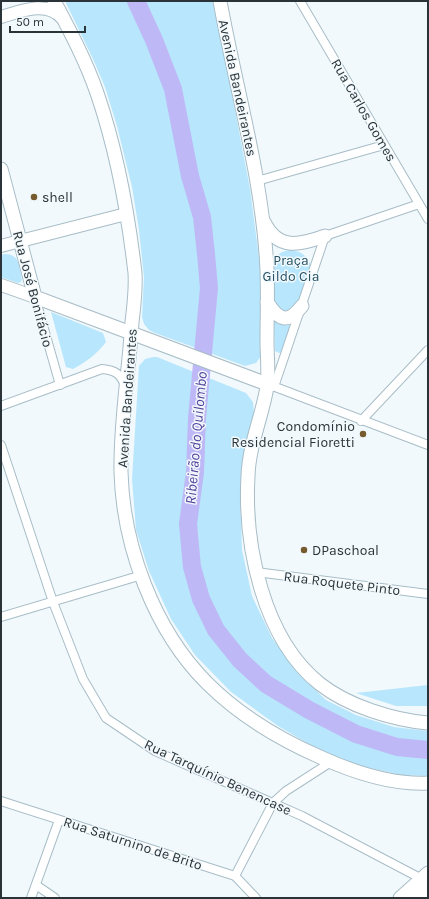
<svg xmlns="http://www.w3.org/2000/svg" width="429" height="899" viewBox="0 0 429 899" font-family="Karla,sans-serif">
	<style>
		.green { fill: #b8e6fc }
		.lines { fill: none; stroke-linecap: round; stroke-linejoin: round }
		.river { stroke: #bfb8f6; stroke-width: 18 }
		.minor-casing { stroke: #a8bdc7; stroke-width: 10 }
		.secondary-casing { stroke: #a8bdc7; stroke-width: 14 }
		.primary-casing { stroke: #a8bdc7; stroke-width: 15 }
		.minor { stroke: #fff; stroke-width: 8 }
		.secondary { stroke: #fff; stroke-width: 12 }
		.primary { stroke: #fff; stroke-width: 13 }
		.poi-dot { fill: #775a2e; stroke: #f1f9fd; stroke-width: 1.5 }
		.labels { text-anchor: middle; stroke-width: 3; stroke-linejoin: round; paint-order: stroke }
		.street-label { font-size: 14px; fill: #2a3337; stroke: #f1f9fd }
		.poi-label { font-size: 14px; fill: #2a3337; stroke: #f1f9fd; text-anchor: start }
		.park-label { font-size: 14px; fill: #285264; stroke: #f1f9fd }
		.water-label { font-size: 15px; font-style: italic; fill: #56439c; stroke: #f1f9fd }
	</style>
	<rect width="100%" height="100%" fill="#f1f9fd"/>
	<g class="green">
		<polygon points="65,1 215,1 219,26 250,189 262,281 262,355 256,363 245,366 155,333 149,330 144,324 142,317 144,277 139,230 132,187 117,126 105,87 93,59"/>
		<path d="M290 250C301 251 306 255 311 265L283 352 279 353 275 351 272 260C278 254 282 251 290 250Z"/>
		<path d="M5 254C20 254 19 267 22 279L21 282 18 283 1 277V255Z"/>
		<path d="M51 312 103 333 106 342C97 354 86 362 73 369L66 367Z"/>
		<polygon points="153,357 157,357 246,393 253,402 254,413 240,489 242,550 252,596 272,638 301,676 326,700 356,715 394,727 428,731 428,776 402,775 355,765 324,753 278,726 231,692 195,655 171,619 149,571 136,530 132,479 139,366 145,359"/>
		<polygon points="428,685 428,706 396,706 356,693"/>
	</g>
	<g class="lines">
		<polyline class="river" points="136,1 154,40 173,89 190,176 202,217 206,254 209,288 197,418 195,472 188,524 192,567 201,599 216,630 240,660 266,684 309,710 356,734 397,747 428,750"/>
		<g class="minor-casing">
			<g id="minor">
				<polyline points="300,1 428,219"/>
				<polyline points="257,181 384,145"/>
				<polyline points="35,297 60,385"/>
				<polyline points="270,385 428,445"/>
				<polyline points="274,387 325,236 419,204"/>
				<path d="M1 406 102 369C115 370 121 374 125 386"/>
				<polyline points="361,421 428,350"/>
				<polyline points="1,445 53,602 83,679 106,718 155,751 302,816 422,879"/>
				<polyline points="256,572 428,594"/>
				<polyline points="1,617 142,575"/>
				<polyline points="1,801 235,876 256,898"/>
				<polyline points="235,876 273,803 286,791 331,762"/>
				<polyline points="36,885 55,898"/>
				<polyline points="31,898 59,820"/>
			</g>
		</g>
		<g class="secondary-casing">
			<g id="secondary">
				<path d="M1 17C21 11 47 0 62 18"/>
				<polyline points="1,246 126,214"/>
				<polyline points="1,285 35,297"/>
			</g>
		</g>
		<g class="primary-casing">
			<g id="primary">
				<path d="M54 1C70 31 86 61 97 93 117 151 128 212 135 273 136 289 134 306 132 322 129 372 120 422 121 472 123 546 154 630 207 683 239 715 279 739 320 757 353 772 391 785 428 783"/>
				<path d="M220 1C236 90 263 179 267 270 268 294 267 318 267 341 267 356 269 372 267 387 262 417 249 445 248 476 244 545 263 639 320 684 348 706 393 720 428 723"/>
				<polyline points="1,169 35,297 267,384"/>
				<path d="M264 222C278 251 300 245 325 236"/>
				<path d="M267 302C279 321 288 324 302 306"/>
				<polyline points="400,898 428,873"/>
				<polyline points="416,898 428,889"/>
			</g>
		</g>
		<use href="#minor" class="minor"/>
		<use href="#secondary" class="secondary"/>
		<use href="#primary" class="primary"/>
	</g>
	<g class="poi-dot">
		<circle cx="34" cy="197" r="4"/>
		<circle cx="363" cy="434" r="4"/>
		<circle cx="304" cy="550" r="4"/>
	</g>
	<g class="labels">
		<g class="street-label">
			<text transform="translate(238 88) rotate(78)" y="5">Avenida Bandeirantes</text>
			<text transform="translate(364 110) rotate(60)" y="5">Rua Carlos Gomes</text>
			<text transform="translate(33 289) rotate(75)" y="5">Rua José Bonifácio</text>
			<text transform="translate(127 398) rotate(-86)" y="5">Avenida Bandeirantes</text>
			<text transform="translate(342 583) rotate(7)" y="5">Rua Roquete Pinto</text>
			<text transform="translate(218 777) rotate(25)" y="5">Rua Tarquínio Benencase</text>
			<text transform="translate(133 843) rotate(18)" y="5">Rua Saturnino de Brito</text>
		</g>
		<g class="poi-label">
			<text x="42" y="202">shell</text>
			<text x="355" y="431" text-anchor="end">Condomínio<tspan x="355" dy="16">Residencial Fioretti</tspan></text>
			<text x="312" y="555">DPaschoal</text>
		</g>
		<g class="park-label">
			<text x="291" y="265">Praça<tspan x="291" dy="16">Gildo Cia</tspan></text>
		</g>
		<g class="water-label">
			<text transform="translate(196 438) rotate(-85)" y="5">Ribeirão do Quilombo</text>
		</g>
	</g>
	<rect width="429" height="899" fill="none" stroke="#2a3337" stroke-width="4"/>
	<path d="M10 26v6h75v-6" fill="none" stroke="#2a3337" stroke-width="2"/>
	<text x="16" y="26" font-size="12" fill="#2a3337" stroke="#f1f9fd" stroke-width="3" paint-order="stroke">50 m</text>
</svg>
